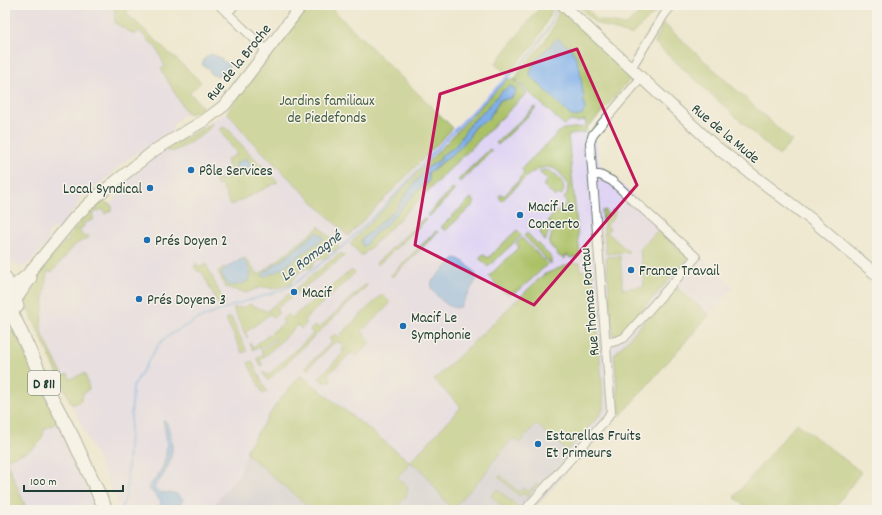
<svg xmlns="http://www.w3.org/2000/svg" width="882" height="515" viewBox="0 0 882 515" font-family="Dekko,sans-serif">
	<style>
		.built { fill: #e0d4f4 }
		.industrial { fill: #c4c0db }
		.green { fill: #abc166; stroke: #657f4d; fill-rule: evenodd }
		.water { fill: #7eafea; stroke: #4e768f }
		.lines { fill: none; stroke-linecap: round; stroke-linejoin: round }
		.stream { stroke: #7eafea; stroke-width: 2 }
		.street-casing { stroke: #67796b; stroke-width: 10 }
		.secondary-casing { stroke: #67796b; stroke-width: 13 }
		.primary-casing { stroke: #67796b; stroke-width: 15 }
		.street { stroke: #fff; stroke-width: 8 }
		.secondary { stroke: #fff; stroke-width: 11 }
		.primary { stroke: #fff; stroke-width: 13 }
		.marked { fill: none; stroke: #c2185b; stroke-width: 3; stroke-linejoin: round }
		.poi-dot { fill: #1f6fb2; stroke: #f7f3e8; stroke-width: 1.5 }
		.labels { text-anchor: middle; stroke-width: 3; stroke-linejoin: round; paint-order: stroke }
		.shield { fill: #f7f3e8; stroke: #60746a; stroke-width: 1 }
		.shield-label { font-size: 14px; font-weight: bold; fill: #1f3d34 }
		.street-label { font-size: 15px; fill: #1f3d34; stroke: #f7f3e8 }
		.park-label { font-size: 15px; fill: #425e40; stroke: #f7f3e8 }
		.poi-label { font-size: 15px; fill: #1f3d34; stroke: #f7f3e8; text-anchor: start }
		.water-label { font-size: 16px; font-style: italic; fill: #375a62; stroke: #f7f3e8 }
	</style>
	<rect width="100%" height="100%" fill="#f7f3e8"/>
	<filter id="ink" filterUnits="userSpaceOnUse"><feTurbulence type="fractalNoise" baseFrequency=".025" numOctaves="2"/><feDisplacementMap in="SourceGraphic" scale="8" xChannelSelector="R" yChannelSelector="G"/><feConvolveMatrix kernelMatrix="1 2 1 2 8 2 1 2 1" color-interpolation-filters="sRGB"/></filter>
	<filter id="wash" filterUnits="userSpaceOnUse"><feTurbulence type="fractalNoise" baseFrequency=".012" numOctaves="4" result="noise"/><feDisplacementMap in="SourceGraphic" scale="16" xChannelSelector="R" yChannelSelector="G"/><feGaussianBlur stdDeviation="0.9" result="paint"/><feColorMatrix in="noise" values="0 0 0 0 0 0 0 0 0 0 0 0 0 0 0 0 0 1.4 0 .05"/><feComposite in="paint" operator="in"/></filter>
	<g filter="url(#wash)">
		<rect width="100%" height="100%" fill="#eee8d0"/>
		<g class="built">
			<polygon points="5,5 127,5 129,10 126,13 201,82 190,93 201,105 203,111 190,112 181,117 174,124 172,131 122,163 90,194 85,194 79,198 77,206 59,229 55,228 49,232 48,242 29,264 21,267 12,262 5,248"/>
			<polygon points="507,74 515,79 564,125 571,121 578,122 585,120 586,132 596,143 599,164 734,287 620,416 577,460 567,451 600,415 604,407 593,271 486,380 410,462 301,376 277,403 248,449 247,454 239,475 209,510 121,510 25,303 28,286 65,241 67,242 69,239 68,238 88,212 103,201 110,204 120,194 119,186 166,149 227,112 251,141 348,236"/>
			<polygon points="58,422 80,473 97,510 27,510 21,498 6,460 39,445 44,438 44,429"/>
		</g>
		<g class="industrial">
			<polygon points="530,418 577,460 533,510 373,510 410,462 421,469 452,510 490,468 489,466"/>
			<polygon points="247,454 308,507 312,510 209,510 239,475"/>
		</g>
		<g class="green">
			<polygon points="114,5 127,5 129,10 126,13 201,82 190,93 201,105 203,111 187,114 161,69 165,67 157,49 139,31 135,35 115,23"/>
			<polygon points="308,5 328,5 453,128 348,236 251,141 227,112"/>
			<polygon points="542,5 554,7 534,45 507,74 495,64"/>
			<polygon points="578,5 583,5 598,20 626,25 648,5 663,5 631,35 595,23"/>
			<path d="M559 9 632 77 595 120 587 127 586 132 568 135 580 256 570 258 568 255 565 256V259L559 256 549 244 553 229 548 220 567 203 564 199 567 194 568 185C548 145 522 182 502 201L499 197 501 194 504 196 520 179 519 178 525 172 521 169 562 129 587 127 585 120 578 122 571 121 564 125 515 79C532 52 551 43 559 9Z"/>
			<polygon points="663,23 792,141 779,156 655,43"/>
			<path d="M507 79 514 80 527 93 362 256 350 244ZM501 92 515 94 512 98 500 100 492 113 474 127 469 137 447 159 428 173 429 178 427 184 417 191 386 225 374 234 366 245 361 240 396 209 410 188 427 168 440 160 442 155 455 147 470 124 486 109Z"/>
			<polygon points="535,107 536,108 498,145 496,143"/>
			<path d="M212 123C213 130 181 149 172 152L171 150 167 152 166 149Z"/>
			<polygon points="224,127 234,134 232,135 278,182 231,205 221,185 218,186 214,179 219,177 221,181 233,175 226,160 237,154 219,129"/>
			<polygon points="490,149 492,151 460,182 458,180"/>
			<path d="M543 170C554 170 564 180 564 190L561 196 559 194 555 197 543 185 548 180 539 172Z"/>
			<polygon points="453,188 455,190 429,217 427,215"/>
			<polygon points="471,198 475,203 445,231 441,227"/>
			<path d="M103 201 112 206V210L105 214 103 209 92 214 94 219 83 224 84 227 79 229 83 237 88 235 89 238 76 244 52 272H47L41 326 42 333 63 376 68 374 70 379 85 373 89 389 83 394 81 401 72 405 23 298 28 286 65 241 67 242 69 239 68 238C78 225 88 208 103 201Z"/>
			<polygon points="606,210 607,215 612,215 612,210 616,211 614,215 615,216 607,225 610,228 607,232 629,252 606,254 602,211"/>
			<polygon points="424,218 426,220 378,265 376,263"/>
			<polygon points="545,224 549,230 545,242 540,232 541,225"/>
			<path d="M319 226 340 248 330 253 325 259C316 258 314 263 310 269L306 268 298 273 290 285 272 289 267 287 258 288 246 293 225 287 218 271 224 267 223 278 227 284 249 281 244 261 242 259 245 258 259 275 312 233Z"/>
			<polygon points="517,230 522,235 488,267 479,258 483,254 488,258"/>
			<polygon points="658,230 689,258 620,334 613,336 606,257 620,256 623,289 644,286 640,249"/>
			<polygon points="436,231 438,232 392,277 391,275"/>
			<polygon points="527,233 551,257 551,264 524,236"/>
			<path d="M522 238 548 264C539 271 515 299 505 293 499 289 494 281 489 276L519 247 516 243Z"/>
			<polygon points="341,253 345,256 276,309 279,313 273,318 270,314 245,333 248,337 247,338 233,308 246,307 249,304 269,312 269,309"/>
			<polygon points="196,263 199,268 206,264 225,304 219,306 202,272 197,271 194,267"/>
			<polygon points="580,263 581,271 593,271 604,407 600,415 567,451 536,424 519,443 513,438 489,466 490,468 452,510 421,469 410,462 397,478 408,487 406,496 394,510 312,510 247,454 247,449 277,403 301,375 410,462 461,407 434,380 543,275 569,264"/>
			<polygon points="352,270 355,273 304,320 307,323 301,329 298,325 260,361 263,365 261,366 257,358 263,355 261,351 276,340 275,338 260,349 258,347 253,350 250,343 253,347 284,323 282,319 288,314 291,318"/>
			<polygon points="366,284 367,286 268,381 263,372 268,375 313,334 310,330 315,325 319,328"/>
			<polygon points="676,287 709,315 620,416 614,355 674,288"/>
			<polygon points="382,294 391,303 362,331 370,342 357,356 353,353 350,354 328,375 332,380 329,382 323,382 319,378 343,353 342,343 335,342 309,367 311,369 307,369 305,367 332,342 329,339 334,334 338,337"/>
			<polygon points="231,317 247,351 242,353 226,319"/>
			<path d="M5 327 15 332 58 422 44 429C43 450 23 452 6 460L27 510H5Z"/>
			<polygon points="252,361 267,392 263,394 248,363"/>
			<polygon points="797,423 861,472 833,510 751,510 734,497"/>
			<polygon points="500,475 519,492 523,488 528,492 537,483 537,485 527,497 523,493 519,496 499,477"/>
			<polygon points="497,489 518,507 515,510 505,510 491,496"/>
		</g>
		<g class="water">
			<path d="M558 38 566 45 569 46 575 55 580 69 585 109C583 116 578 118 571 116L530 75C531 61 549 47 558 38Z"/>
			<polygon points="211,54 219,57 230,66 226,75 212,75 208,68 202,65 204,59"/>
			<path d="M510 86 516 89C515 98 508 99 500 100L488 119 474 127 469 137 459 149 428 173 429 181 417 191 386 225 374 234 366 245 362 246 361 240 396 209 410 188 427 168 440 160 442 155 455 147 470 124 486 109 501 92Z"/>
			<polygon points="247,158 252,168 239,174 235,164"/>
			<polygon points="317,232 324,237 323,239 278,271 263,277 263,274 277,263 281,261"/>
			<path d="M455 258C463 259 475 271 477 279L460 307C449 311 438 296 431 289L432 281Z"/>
			<path d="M242 259C245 261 246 263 248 267 257 280 241 287 228 285L221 273 227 267Z"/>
			<path d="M163 421H166C177 449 173 465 154 487L160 493C170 493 176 490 183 500L179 505H171L170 510H153L160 507 161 501 150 490 149 485C169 468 169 445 163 421Z"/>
		</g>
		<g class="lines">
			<polyline class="stream" points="121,510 126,496 133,387 158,345 168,336 196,320 234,305 285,289 298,281 341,248 386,205 444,141 531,54 550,26 556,9"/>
		</g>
	</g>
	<g filter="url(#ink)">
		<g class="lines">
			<g class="street-casing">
				<g id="street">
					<polyline points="219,5 267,51"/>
					<polyline points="227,13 235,5"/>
					<polyline points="631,68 664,15 672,5"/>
					<polyline points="593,175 600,175 612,181 696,257 624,338 616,341 607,343"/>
					<polyline points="525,510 608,417 611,411 590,143 593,134 641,78"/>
				</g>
			</g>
			<g class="secondary-casing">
				<g id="secondary">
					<polyline points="563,5 716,147 811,219 877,275"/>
					<polyline points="10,289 28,274 75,217 97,196 155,150 205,120 225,105 302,5"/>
					<polyline points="15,301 31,278"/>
				</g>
			</g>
			<g class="primary-casing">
				<g id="primary">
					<polyline points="5,278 17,306"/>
					<polyline points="5,298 48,391 72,436 106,510"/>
				</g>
			</g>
			<use href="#street" class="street"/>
			<use href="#secondary" class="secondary"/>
			<use href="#primary" class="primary"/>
		</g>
	</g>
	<path d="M0 0H882V515H0ZM577 49 637 185 534 305 415 245 440 94Z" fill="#eee8d0" fill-opacity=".55" fill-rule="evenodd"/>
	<path class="marked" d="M577 49 637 185 534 305 415 245 440 94Z"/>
	<g class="poi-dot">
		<circle cx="191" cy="170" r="4"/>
		<circle cx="150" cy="188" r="4"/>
		<circle cx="520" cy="215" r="4"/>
		<circle cx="147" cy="240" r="4"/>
		<circle cx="631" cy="270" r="4"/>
		<circle cx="294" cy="292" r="4"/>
		<circle cx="139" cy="299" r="4"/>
		<circle cx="403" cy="326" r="4"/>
		<circle cx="538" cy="444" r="4"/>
	</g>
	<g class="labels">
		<rect class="shield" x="28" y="371" width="32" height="24" rx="3"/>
		<g class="shield-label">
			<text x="44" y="388">D 811</text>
		</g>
		<g class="street-label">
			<text transform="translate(238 62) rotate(-51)" y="5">Rue de la Broche</text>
			<text transform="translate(726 133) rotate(40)" y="5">Rue de la Mude</text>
			<text transform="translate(589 302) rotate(-95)" y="5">Rue Thomas Portau</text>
		</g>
		<g class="park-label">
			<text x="327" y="105">Jardins familiaux<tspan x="327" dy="17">de Piedefonds</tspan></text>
		</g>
		<g class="poi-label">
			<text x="199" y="175">Pôle Services</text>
			<text x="142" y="193" text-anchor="end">Local Syndical</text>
			<text x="528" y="211">Macif Le<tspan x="528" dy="17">Concerto</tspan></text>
			<text x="155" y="245">Prés Doyen 2</text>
			<text x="639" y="275">France Travail</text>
			<text x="302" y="297">Macif</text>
			<text x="147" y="304">Prés Doyens 3</text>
			<text x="411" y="322">Macif Le<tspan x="411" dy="17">Symphonie</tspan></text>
			<text x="546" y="440">Estarellas Fruits<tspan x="546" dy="17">Et Primeurs</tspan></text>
		</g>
		<g class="water-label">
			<text transform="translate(310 255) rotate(-37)" y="6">Le Romagné</text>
		</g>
	</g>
	<rect width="882" height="515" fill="none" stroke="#f7f3e8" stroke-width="20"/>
	<path d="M24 485v6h99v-6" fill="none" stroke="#1f3d34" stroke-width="2"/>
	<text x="30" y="485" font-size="12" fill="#1f3d34" stroke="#f7f3e8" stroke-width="3" paint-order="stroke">100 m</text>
</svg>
